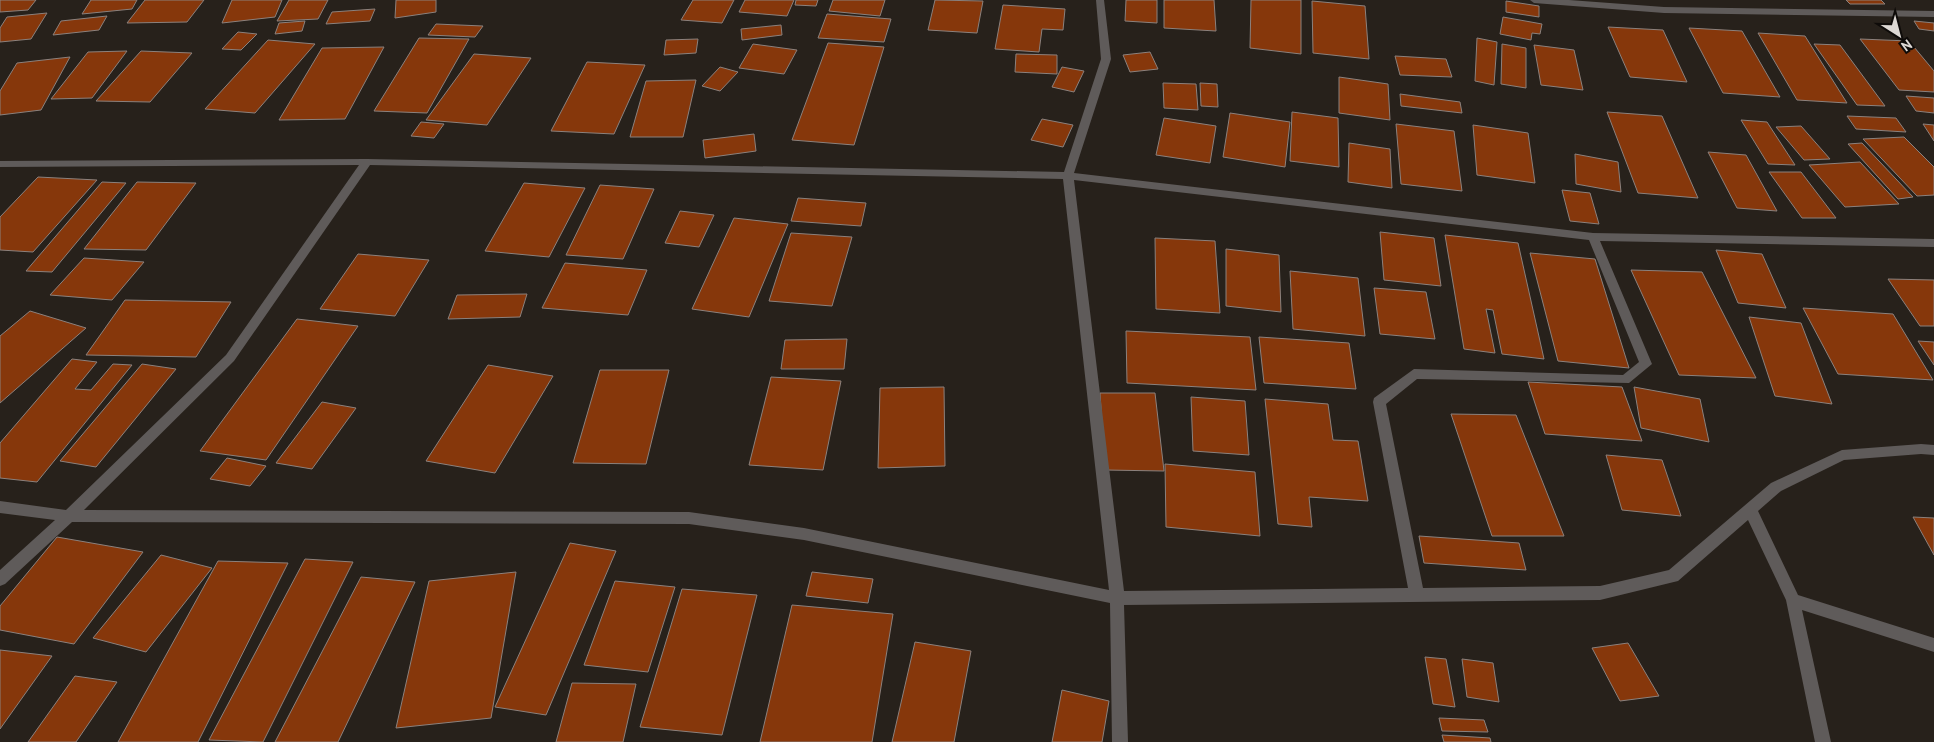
<svg xmlns="http://www.w3.org/2000/svg" width="1934" height="742" viewBox="0 0 1934 742" font-family="'PT Sans',sans-serif">
	<style>
		.building { fill: #86370b; stroke: #8b817d }
		.lines { fill: none; stroke-linecap: round; stroke-linejoin: round }
		.minor { fill: #5f5b5a; fill-rule: evenodd }
	</style>
	<rect width="100%" height="100%" fill="#27211b"/>
	<g class="building">
		<polygon points="0,0 36,0 28,10 0,12"/>
		<polygon points="91,0 137,0 132,9 82,14"/>
		<polygon points="145,0 204,0 187,22 127,23"/>
		<polygon points="232,0 282,0 275,17 222,23"/>
		<polygon points="289,0 328,0 318,19 277,21"/>
		<polygon points="396,0 436,0 436,12 395,18"/>
		<polygon points="693,0 734,0 722,23 681,20"/>
		<polygon points="745,0 794,0 787,16 739,12"/>
		<polygon points="796,0 818,0 816,6 795,5"/>
		<polygon points="833,0 885,0 880,16 829,11"/>
		<polygon points="935,0 983,1 977,33 928,30"/>
		<polygon points="1126,0 1157,0 1157,23 1125,21"/>
		<polygon points="1164,0 1214,0 1216,31 1164,28"/>
		<polygon points="1251,0 1301,0 1301,54 1250,48"/>
		<polygon points="1846,0 1881,0 1885,4 1850,4"/>
		<polygon points="1312,1 1365,6 1369,59 1313,53"/>
		<polygon points="1506,1 1539,6 1539,17 1506,12"/>
		<polygon points="1003,5 1065,9 1063,30 1042,29 1039,52 995,49"/>
		<polygon points="375,9 370,21 326,24 332,12"/>
		<polygon points="47,13 31,39 0,42 0,28 7,17"/>
		<polygon points="827,14 891,19 884,42 818,38"/>
		<polygon points="107,16 99,30 53,35 61,21"/>
		<polygon points="1503,17 1542,24 1540,34 1532,33 1531,40 1500,34"/>
		<polygon points="305,21 302,31 275,34 279,23"/>
		<polygon points="1914,21 1934,23 1934,31 1919,29"/>
		<polygon points="436,24 483,26 475,37 428,35"/>
		<polygon points="781,25 782,35 742,40 741,29"/>
		<polygon points="1608,27 1663,30 1687,82 1630,77"/>
		<polygon points="1689,28 1742,31 1780,97 1723,93"/>
		<polygon points="238,32 257,34 241,50 222,49"/>
		<polygon points="1758,33 1805,36 1847,103 1797,100"/>
		<polygon points="419,38 469,39 427,113 374,111"/>
		<polygon points="1477,38 1497,42 1494,85 1475,81"/>
		<polygon points="698,39 696,53 664,55 666,40"/>
		<polygon points="1860,39 1909,41 1934,71 1934,92 1899,90"/>
		<polygon points="268,40 315,44 255,113 205,109"/>
		<polygon points="828,43 884,47 854,145 792,140"/>
		<polygon points="753,44 797,50 784,74 739,68"/>
		<polygon points="1502,44 1526,48 1526,88 1501,84"/>
		<polygon points="1814,44 1840,45 1885,106 1857,105"/>
		<polygon points="1534,45 1574,50 1583,90 1541,85"/>
		<polygon points="384,47 345,119 279,120 322,48"/>
		<polygon points="127,51 92,98 51,99 88,52"/>
		<polygon points="141,51 192,53 150,102 96,101"/>
		<polygon points="1150,52 1158,69 1130,72 1123,55"/>
		<polygon points="474,54 531,58 487,125 426,120"/>
		<polygon points="1016,54 1057,55 1057,74 1015,72"/>
		<polygon points="1395,56 1446,59 1452,77 1400,75"/>
		<polygon points="70,57 41,110 0,115 0,91 17,63"/>
		<polygon points="587,62 645,65 614,134 551,131"/>
		<polygon points="720,67 738,72 720,91 702,86"/>
		<polygon points="1062,67 1084,71 1074,92 1052,87"/>
		<polygon points="1339,77 1388,84 1390,120 1339,113"/>
		<polygon points="696,80 683,137 630,137 646,81"/>
		<polygon points="1163,83 1196,84 1198,110 1164,108"/>
		<polygon points="1200,83 1217,84 1218,107 1201,106"/>
		<polygon points="1400,94 1460,102 1462,113 1401,106"/>
		<polygon points="1906,96 1934,98 1934,113 1916,111"/>
		<polygon points="1292,112 1338,118 1339,167 1290,161"/>
		<polygon points="1607,112 1662,116 1698,198 1638,193"/>
		<polygon points="1230,113 1290,122 1285,167 1223,157"/>
		<polygon points="1847,116 1896,118 1906,132 1856,129"/>
		<polygon points="1164,118 1216,126 1210,163 1156,155"/>
		<polygon points="1042,119 1073,125 1063,147 1031,140"/>
		<polygon points="1741,120 1767,122 1795,165 1768,164"/>
		<polygon points="421,122 444,124 434,138 411,136"/>
		<polygon points="1396,124 1454,131 1462,191 1401,184"/>
		<polygon points="1923,124 1934,125 1934,141"/>
		<polygon points="1473,125 1528,133 1535,183 1477,175"/>
		<polygon points="1801,126 1830,159 1804,160 1776,127"/>
		<polygon points="754,134 756,151 705,158 703,140"/>
		<polygon points="1904,137 1934,167 1934,195 1917,196 1863,139"/>
		<polygon points="1349,143 1390,149 1392,188 1348,182"/>
		<polygon points="1862,143 1913,197 1898,199 1848,144"/>
		<polygon points="1708,152 1746,155 1777,211 1737,208"/>
		<polygon points="1575,154 1618,162 1621,192 1576,184"/>
		<polygon points="1860,162 1899,204 1845,207 1809,165"/>
		<polygon points="1769,172 1801,172 1836,218 1802,218"/>
		<polygon points="38,177 97,180 33,252 0,250 0,217"/>
		<polygon points="102,182 126,183 52,272 26,271"/>
		<polygon points="137,182 196,183 146,250 84,249"/>
		<polygon points="524,183 585,188 549,257 485,251"/>
		<polygon points="600,185 654,189 623,259 566,255"/>
		<polygon points="1562,190 1590,193 1599,224 1570,221"/>
		<polygon points="798,198 866,203 861,226 791,221"/>
		<polygon points="680,211 714,215 699,247 665,243"/>
		<polygon points="734,218 788,224 749,317 692,309"/>
		<polygon points="1380,232 1434,238 1441,286 1384,280"/>
		<polygon points="791,233 852,237 832,306 769,301"/>
		<polygon points="1445,235 1518,243 1544,359 1502,354 1493,310 1486,309 1495,353 1464,349"/>
		<polygon points="1155,238 1215,241 1220,313 1156,309"/>
		<polygon points="1226,249 1279,255 1281,312 1226,306"/>
		<polygon points="1716,250 1762,254 1786,308 1738,303"/>
		<polygon points="1530,253 1595,259 1629,368 1558,361"/>
		<polygon points="358,254 429,260 395,316 320,309"/>
		<polygon points="84,258 144,262 112,300 50,295"/>
		<polygon points="565,263 647,270 628,315 542,308"/>
		<polygon points="1631,270 1702,272 1756,378 1679,375"/>
		<polygon points="1290,271 1358,278 1365,336 1293,329"/>
		<polygon points="1888,279 1934,280 1934,326 1920,326"/>
		<polygon points="1374,288 1426,292 1435,339 1380,334"/>
		<polygon points="527,294 520,317 448,319 457,295"/>
		<polygon points="125,300 231,302 196,357 86,355"/>
		<polygon points="1803,308 1893,314 1933,380 1838,374"/>
		<polygon points="30,311 86,328 0,403 0,336"/>
		<polygon points="1749,317 1801,323 1832,404 1775,396"/>
		<polygon points="297,319 358,326 266,460 200,451"/>
		<polygon points="1126,331 1250,337 1256,390 1127,383"/>
		<polygon points="1259,337 1349,343 1356,389 1264,383"/>
		<polygon points="847,339 844,369 781,369 785,340"/>
		<polygon points="1918,341 1934,342 1934,365"/>
		<polygon points="72,359 97,362 75,389 91,390 113,364 132,365 37,482 0,478 0,443"/>
		<polygon points="142,364 176,369 96,467 60,461"/>
		<polygon points="488,365 553,376 495,473 426,461"/>
		<polygon points="600,370 669,370 646,464 573,463"/>
		<polygon points="771,377 841,381 823,470 749,465"/>
		<polygon points="1528,382 1622,387 1642,441 1545,434"/>
		<polygon points="944,387 945,466 878,468 880,388"/>
		<polygon points="1634,387 1700,399 1709,442 1641,428"/>
		<polygon points="1100,393 1155,393 1164,471 1105,470"/>
		<polygon points="1191,397 1245,401 1249,455 1193,451"/>
		<polygon points="1265,399 1328,404 1333,440 1358,441 1368,501 1309,497 1312,527 1278,524"/>
		<polygon points="322,402 356,408 312,469 276,463"/>
		<polygon points="1451,414 1516,415 1564,536 1492,536"/>
		<polygon points="1606,455 1662,460 1681,516 1622,510"/>
		<polygon points="227,458 266,466 250,486 210,479"/>
		<polygon points="1165,464 1255,472 1260,536 1166,527"/>
		<polygon points="1913,517 1934,518 1934,555"/>
		<polygon points="1419,536 1519,543 1526,570 1424,563"/>
		<polygon points="57,537 143,552 74,644 0,630 0,606"/>
		<polygon points="570,543 616,551 546,715 495,707"/>
		<polygon points="161,555 212,568 146,652 93,638"/>
		<polygon points="305,559 353,562 263,742 209,740"/>
		<polygon points="218,561 288,563 198,742 118,742"/>
		<polygon points="516,572 491,718 396,728 429,581"/>
		<polygon points="812,572 873,579 868,603 806,596"/>
		<polygon points="361,577 415,582 338,742 275,742"/>
		<polygon points="615,581 675,587 648,672 584,665"/>
		<polygon points="682,589 757,595 722,735 640,727"/>
		<polygon points="792,605 893,614 872,742 760,742"/>
		<polygon points="915,642 971,651 954,742 892,742"/>
		<polygon points="1628,643 1659,696 1620,701 1592,648"/>
		<polygon points="0,650 52,656 0,729"/>
		<polygon points="1425,657 1446,659 1455,707 1433,704"/>
		<polygon points="1462,659 1493,663 1499,702 1467,697"/>
		<polygon points="75,676 117,682 76,742 28,742"/>
		<polygon points="572,683 636,684 623,742 556,742"/>
		<polygon points="1062,690 1109,701 1102,742 1052,742"/>
		<polygon points="1439,718 1484,720 1488,732 1442,731"/>
		<polygon points="1442,735 1490,738 1491,742 1444,742"/>
	</g>
	<g class="lines">
		<g class="minor">
			<path d="M1096 0H1104L1111 59 1074 173 1593 233 1934 239V247L1600 241 1652 364 1629 383 1417 379 1386 404 1423 588 1600 586 1669 570 1771 483 1842 450 1921 444 1934 445V455L1921 454 1844 460 1781 491 1758 511 1798 595 1934 638V652L1802 610 1831 742H1815L1786 600 1748 520 1678 581 1600 600 1124 605 1128 742H1112L1110 603 804 540 689 524 72 522 5 584 0 586V570L55 520 0 513V501L66 510 226 355 359 165 0 167V161L367 159 1064 172 1101 59ZM370 165 1063 179 1109 590 804 528 689 512 84 510 234 361ZM1074 180 1589 240 1639 362 1623 375 1414 369 1374 398 1373 402 1408 588 1124 591Z"/>
			<polygon points="1530,0 1569,0 1664,7 1934,11 1934,17 1664,13 1534,3"/>
		</g>
	</g>
	<g transform="translate(1899 35) rotate(144)" stroke="#0e0b09" stroke-width="4" paint-order="stroke">
	<path d="M0-4L9 19L0 12L-9 19Z" fill="#ddd8d4"/>
	<text y="-8" font-size="14" font-weight="bold" text-anchor="middle" fill="#ddd8d4">N</text>
	</g>
</svg>
